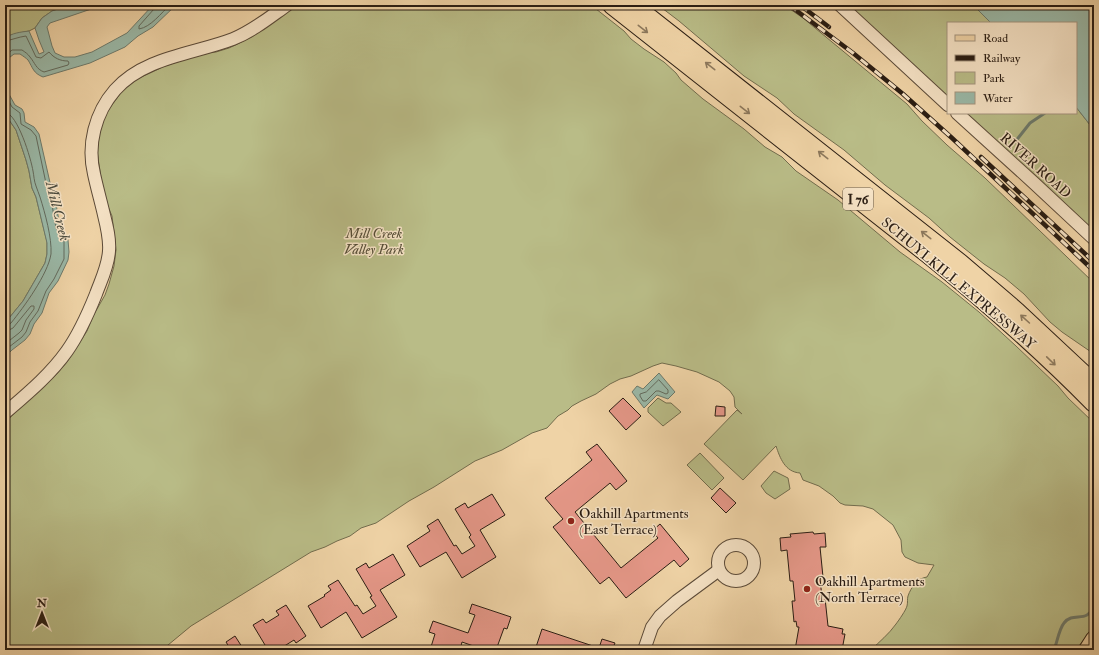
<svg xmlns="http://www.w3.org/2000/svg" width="1099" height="655" viewBox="0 0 1099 655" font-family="'IM FELL Double Pica',serif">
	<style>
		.green { fill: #b9bc87; stroke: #726c4d }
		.water { fill: #9ab8a7; stroke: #6d7a6c }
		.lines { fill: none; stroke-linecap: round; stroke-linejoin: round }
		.shore { stroke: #626a5d; stroke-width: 1 }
		.stream { stroke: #6d7a6c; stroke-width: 3 }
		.building { fill: #e69889; stroke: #2a1d13 }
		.minor-casing { stroke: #5b4a38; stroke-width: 14 }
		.major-casing { stroke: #2a1d13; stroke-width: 18 }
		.highway-casing { stroke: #2a1d13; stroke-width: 20 }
		.minor { stroke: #f5e2c5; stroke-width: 12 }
		.major { stroke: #efd3a6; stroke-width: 16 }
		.highway { stroke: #efd3a6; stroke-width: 18 }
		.rail-casing { stroke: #2a1d13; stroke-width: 4.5 }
		.rail { stroke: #f5e2c5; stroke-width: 3; stroke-dasharray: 9; stroke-linecap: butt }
		.oneway { stroke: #8c785c }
		.poi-dot { fill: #8f2418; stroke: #f5e2c5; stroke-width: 1.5 }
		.labels { text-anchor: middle; stroke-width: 3; stroke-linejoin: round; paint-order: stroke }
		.shield { fill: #f5e2c5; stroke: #675848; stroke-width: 1 }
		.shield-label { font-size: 13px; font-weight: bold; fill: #2a1d13 }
		.street-label { font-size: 14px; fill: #2a1d13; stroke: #f5e2c5 }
		.park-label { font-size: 14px; font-style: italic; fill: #554d36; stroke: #f5e2c5 }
		.poi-label { font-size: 14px; fill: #2a1d13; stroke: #f5e2c5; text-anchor: start }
		.water-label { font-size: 15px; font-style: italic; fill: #4c4c3f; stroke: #f5e2c5 }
	</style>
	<rect width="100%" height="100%" fill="#efd3a6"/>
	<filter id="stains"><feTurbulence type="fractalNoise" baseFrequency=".005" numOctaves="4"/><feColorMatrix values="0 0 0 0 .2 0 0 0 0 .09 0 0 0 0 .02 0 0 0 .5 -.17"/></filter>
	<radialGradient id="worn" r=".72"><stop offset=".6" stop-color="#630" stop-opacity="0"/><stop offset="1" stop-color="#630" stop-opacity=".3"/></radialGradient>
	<g class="green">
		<polygon points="5,5 70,5 52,11 42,18 35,28 29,31 19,33 5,38"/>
		<path d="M296 5H591L624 31 631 39 644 49 664 62 676 73 681 80 703 99 744 129 765 147 782 157 796 171 838 200 900 252 942 282 979 312 1016 346 1058 386 1068 398 1094 423V627L1078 647 1076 650H871C879 642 889 634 896 624 899 620 906 610 907 606 908 602 907 599 908 596 911 587 918 578 927 577L934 565 918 563 905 557 902 552 901 540 893 525 873 509 863 506 845 505 840 503 833 496 819 486 803 480 800 473C785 472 780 458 776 446L743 480 704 444 737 410 742 414 735 407 734 397 730 391 719 382 697 372 676 366 662 363 653 366 631 376 620 379 610 384 596 394 581 401 572 406 568 410 558 416 547 428 532 433 502 450 475 461 434 487 409 501 376 523 361 528 350 536 337 541 325 547 311 552 191 626 162 650H5V422L55 376 67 362 87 331 93 316 105 295 109 284 114 266 116 250 112 216 104 197 101 178 97 151 101 120 123 90 137 79 165 66 205 53 216 52 229 48 252 37Z"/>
		<polygon points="658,5 784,5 803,18 907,104 922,121 947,145 985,178 1094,283 1094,354 1062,332 1050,322 1024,294 1005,278 984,264 950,237 929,218 885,185 844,150 794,114 777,98 744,76 679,21"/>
		<polygon points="849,5 973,5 991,23 948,23 948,98"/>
		<polygon points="1076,107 1094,130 1094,232 964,113 1076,113"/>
		<polygon points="5,114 16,130 26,160 29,171 32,188 36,197 47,242 47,254 45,263 23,301 5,323"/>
		<polygon points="658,398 666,403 671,403 681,412 663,426 648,412 648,408"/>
		<polygon points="700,453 724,478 712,490 687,465"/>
		<polygon points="774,471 788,478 790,489 775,499 766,493 761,486"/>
	</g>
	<g class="water">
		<path d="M70 5H103L50 23 47 27 52 46 55 53 64 57H75L92 52 127 33 153 5H176L153 27 138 36 125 47 90 63 43 77C33 73 33 68 28 60 26 58 23 56 20 54H14L5 61V38C12 33 21 32 29 31L39 54 44 52 39 40 35 28 42 18 52 11Z"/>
		<polygon points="973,5 1094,5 1094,130 1076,107 1076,23 991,23"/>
		<polygon points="5,87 15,105 22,109 24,113 25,122 34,127 39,134 51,187 55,198 60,227 68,240 69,252 68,260 58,281 49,293 42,313 34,324 30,334 25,340 12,350 5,357 5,323 23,301 45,263 47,254 47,243 36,197 32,188 29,171 26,160 16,130 5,114"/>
		<polygon points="659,373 675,392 668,399 657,395 644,408 632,392 637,386 643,389"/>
	</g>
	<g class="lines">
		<g class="shore">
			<path d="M155 5 154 9 139 26V29C151 27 161 13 170 5"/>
			<path d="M5 41C12 40 18 37 26 36L36 57 41 58 49 52C54 58 60 61 68 61L69 63 68 65 44 72C36 69 35 63 30 57 28 54 25 52 22 50H12L5 56"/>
			<polyline points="5,94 12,107 20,113 21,124 31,130 36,136 47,188 51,199 56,228 64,241 64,259 54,279 46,291 38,311 30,322 26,332 22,337 9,347 5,351"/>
			<path d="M5 112C18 114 31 159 33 171 34 176 34 181 36 186 37 190 39 193 40 197 45 213 52 238 51 254 48 274 24 307 11 323L8 325 5 326"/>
			<polyline points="5,331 9,330 13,328 31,306 34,306 34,309 26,320 22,330 19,333 5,344"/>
			<polygon points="659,380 668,390 668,393 666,394 659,391 656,391 646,401 643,401 640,396 640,394 646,392"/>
		</g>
		<g class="stream">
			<polyline points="1015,142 1030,123 1045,113"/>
			<path d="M1054 650C1057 643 1059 629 1064 623 1071 614 1080 619 1087 615 1090 613 1092 610 1094 608"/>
		</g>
	</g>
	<g class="building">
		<polygon points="623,398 641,416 626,430 609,411"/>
		<polygon points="716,406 725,407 725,416 715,416"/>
		<polygon points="597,444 627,481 616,490 610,483 575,512 621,568 658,538 652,531 660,524 689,559 680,567 674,560 626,598 609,577 600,584 553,527 563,519 545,498 592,460 586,452"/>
		<polygon points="720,488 736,503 726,513 711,498"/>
		<polygon points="492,494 505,515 480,530 496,557 462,578 446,552 420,567 407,546 430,531 427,526 438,519 454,546 456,545 462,554 475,546 469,537 471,535 455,509 465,503 468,508"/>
		<polygon points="813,532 814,534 825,533 826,547 820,547 823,577 820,578 822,598 825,598 828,626 843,629 842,634 845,634 842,650 795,650 799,627 797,627 796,621 794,622 792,601 795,601 793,581 790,581 787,550 781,551 780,538 791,537 790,534"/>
		<polygon points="393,554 405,575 380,590 397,617 362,638 346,612 321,628 308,606 325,596 324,595 331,590 328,586 338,580 355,606 357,605 363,614 376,606 370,597 372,596 356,569 366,563 369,568"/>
		<polygon points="472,604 511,617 507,629 504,628 496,650 485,650 462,642 460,650 430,650 435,634 429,632 433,621 468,633 475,615 469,613"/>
		<polygon points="286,605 306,636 296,643 294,640 278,650 268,650 253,625 263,619 266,623 279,615 276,611"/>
		<polygon points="542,629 599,648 602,639 615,643 612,650 535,650"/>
		<polygon points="235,636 244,650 231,650 226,642"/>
	</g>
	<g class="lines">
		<g class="minor-casing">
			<g id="minor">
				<polyline points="840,5 948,105"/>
				<polyline points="957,113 1034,183 1094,239"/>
				<path d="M5 413C27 394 50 375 67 351 79 334 88 314 96 294 101 280 108 267 109 251 110 239 107 227 104 215 101 202 97 188 94 174 87 145 95 113 115 90 144 57 194 54 233 39 253 31 270 17 287 5"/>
				<circle cx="736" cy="563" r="18"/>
				<polyline points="644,650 652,627 660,616 677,601 719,570"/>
			</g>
		</g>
		<g class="major-casing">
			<polyline id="major" points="1087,650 1094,639"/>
		</g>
		<g class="highway-casing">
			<g id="highway">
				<path d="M612 5 928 254C986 301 1042 350 1094 403"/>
				<polyline points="633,5 960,263 1016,311 1094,384"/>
			</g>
		</g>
		<use href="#minor" class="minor"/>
		<use href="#major" class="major"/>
		<use href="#highway" class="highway"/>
		<g class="rail-casing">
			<g id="rail">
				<polyline points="789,5 853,53 903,94 952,138 1094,271"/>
				<polyline points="800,5 829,27"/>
				<polyline points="981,157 1094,262"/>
			</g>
		</g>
		<use href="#rail" class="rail"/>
	</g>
	<defs><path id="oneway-shaft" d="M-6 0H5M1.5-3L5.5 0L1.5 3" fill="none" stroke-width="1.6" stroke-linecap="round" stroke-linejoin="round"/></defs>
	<g class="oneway">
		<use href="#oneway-shaft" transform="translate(643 29) rotate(38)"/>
		<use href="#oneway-shaft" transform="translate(710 66) rotate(-142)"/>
		<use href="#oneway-shaft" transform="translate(745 110) rotate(38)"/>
		<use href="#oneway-shaft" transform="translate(823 155) rotate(-142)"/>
		<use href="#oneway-shaft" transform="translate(926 235) rotate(-142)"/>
		<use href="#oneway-shaft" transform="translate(1025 319) rotate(-138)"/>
		<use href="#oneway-shaft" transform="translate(1051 361) rotate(44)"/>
	</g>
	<g class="poi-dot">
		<circle cx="571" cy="521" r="4"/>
		<circle cx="807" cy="589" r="4"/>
	</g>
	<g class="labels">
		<rect class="shield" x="843" y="188" width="30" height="22" rx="3"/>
		<g class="shield-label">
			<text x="858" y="204">I 76</text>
		</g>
		<g class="street-label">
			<text transform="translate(1036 165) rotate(42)" y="5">RIVER ROAD</text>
			<text transform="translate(959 283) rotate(40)" y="5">SCHUYLKILL EXPRESSWAY</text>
		</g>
		<g class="park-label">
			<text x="374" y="238">Mill Creek<tspan x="374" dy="16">Valley Park</tspan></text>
		</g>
		<g class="poi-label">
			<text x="579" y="518">Oakhill Apartments<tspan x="579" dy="16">(East Terrace)</tspan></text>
			<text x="815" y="586">Oakhill Apartments<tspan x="815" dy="16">(North Terrace)</tspan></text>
		</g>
		<g class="water-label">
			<text transform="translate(58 211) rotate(76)" y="5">Mill Creek</text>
		</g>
	</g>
	<rect width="1099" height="655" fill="none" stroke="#efd3a6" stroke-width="20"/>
	<rect x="6" y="6" width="1087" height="643" fill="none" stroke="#2a1d13" stroke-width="2"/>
	<rect x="10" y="10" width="1079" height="635" fill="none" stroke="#2a1d13"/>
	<rect x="947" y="22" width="130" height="92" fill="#f5e2c5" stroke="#a4937e"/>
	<rect x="955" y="35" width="20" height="6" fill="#efd3a6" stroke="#a4937e"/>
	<text x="983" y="42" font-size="12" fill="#2a1d13">Road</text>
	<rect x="955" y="55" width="20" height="6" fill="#2a1d13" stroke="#a4937e"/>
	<text x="983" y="62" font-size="12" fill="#2a1d13">Railway</text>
	<rect x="955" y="72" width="20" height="12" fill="#b9bc87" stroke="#a4937e"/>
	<text x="983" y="82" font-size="12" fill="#2a1d13">Park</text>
	<rect x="955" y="92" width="20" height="12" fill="#9ab8a7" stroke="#a4937e"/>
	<text x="983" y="102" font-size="12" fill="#2a1d13">Water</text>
	<g transform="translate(42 613)" stroke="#f5e2c5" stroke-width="3" paint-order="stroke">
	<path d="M0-3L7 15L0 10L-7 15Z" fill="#2a1d13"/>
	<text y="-6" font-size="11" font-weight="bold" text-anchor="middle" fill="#2a1d13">N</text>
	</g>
	<rect width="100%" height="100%" filter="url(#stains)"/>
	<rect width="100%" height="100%" fill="url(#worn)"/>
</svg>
